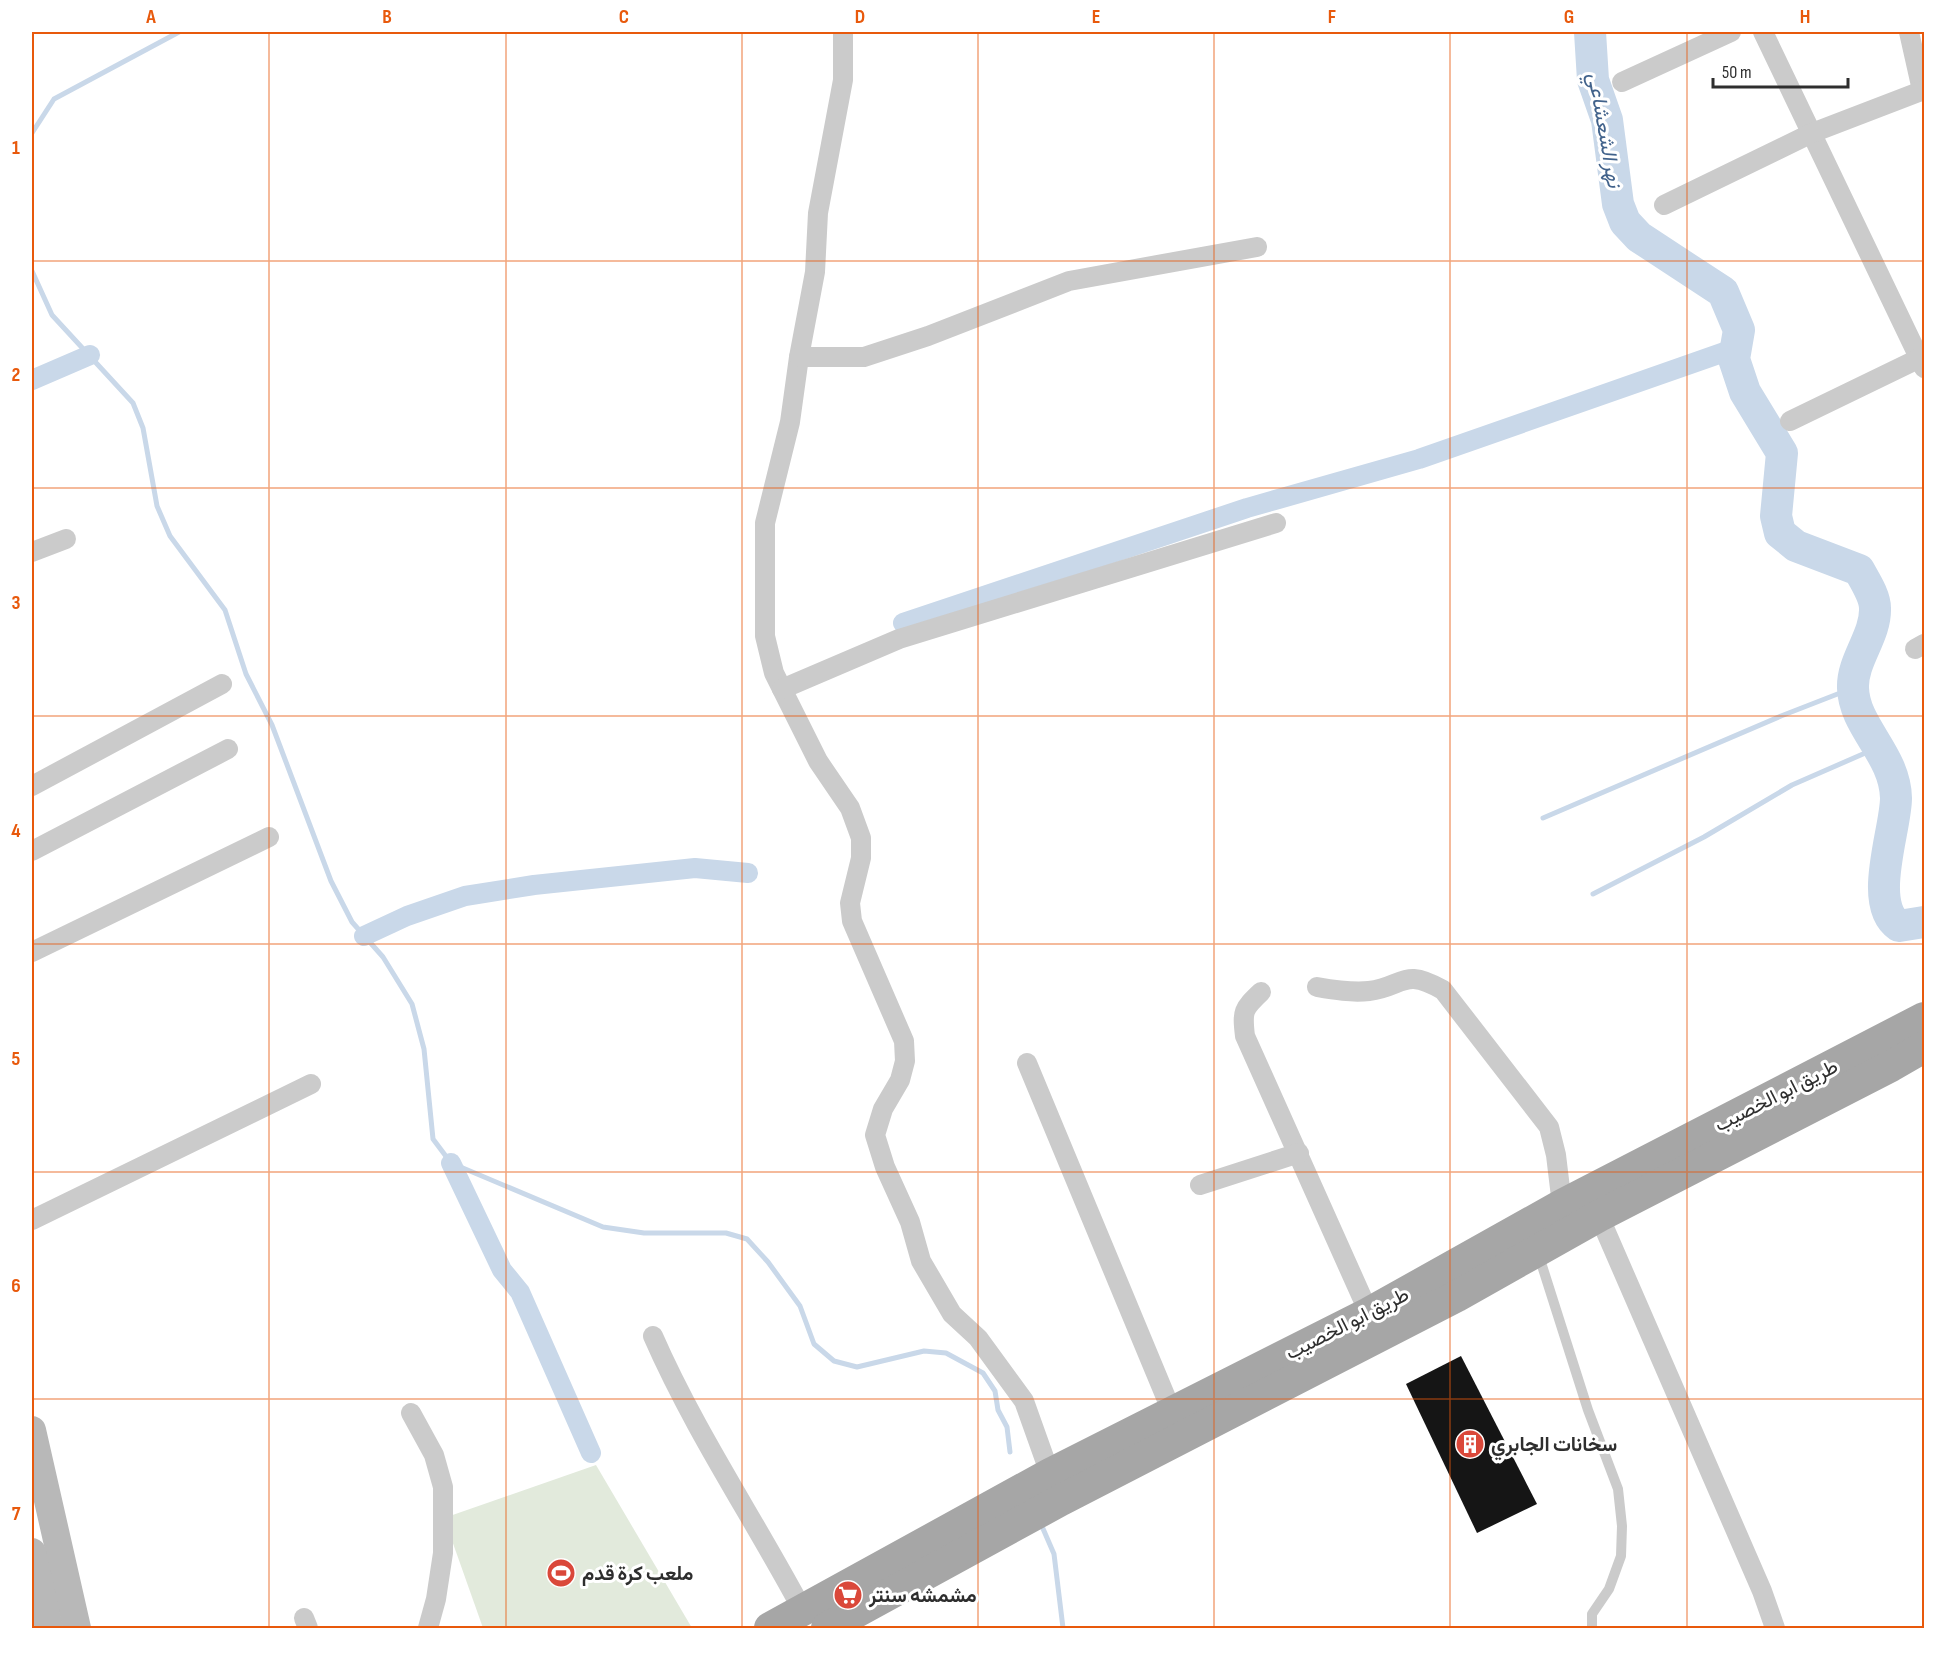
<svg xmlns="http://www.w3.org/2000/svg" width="1956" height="1660" viewBox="0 0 1956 1660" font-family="'Sofia Sans Condensed',Vazirmatn,sans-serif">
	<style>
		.green { fill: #e2eadc }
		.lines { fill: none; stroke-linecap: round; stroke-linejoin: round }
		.stream { stroke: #c9d8e9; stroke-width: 5 }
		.canal { stroke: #c9d8e9; stroke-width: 20 }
		.river { stroke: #c9d8e9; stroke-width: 32 }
		.building { fill: #151515 }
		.service { stroke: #cbcbcb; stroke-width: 10 }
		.minor { stroke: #cbcbcb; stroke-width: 20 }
		.secondary { stroke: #b8b8b8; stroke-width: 28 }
		.primary { stroke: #a6a6a6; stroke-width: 32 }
		.grid { fill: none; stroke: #e8590c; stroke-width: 1.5; stroke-opacity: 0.55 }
		.labels { text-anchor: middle; stroke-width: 6; stroke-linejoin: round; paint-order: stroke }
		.street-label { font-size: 20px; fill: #2e2e2e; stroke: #fff }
		.poi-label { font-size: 20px; font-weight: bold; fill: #2e2e2e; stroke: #fff; text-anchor: start }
		.water-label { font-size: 21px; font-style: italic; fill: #41628b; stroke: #fff }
		.neatline { fill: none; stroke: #e8590c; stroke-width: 2 }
		.grid-label { font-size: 20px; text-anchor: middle; font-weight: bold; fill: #e8590c }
	</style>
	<rect width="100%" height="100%" fill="#fff"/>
	<polygon class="green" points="596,1465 692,1628 483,1628 444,1518"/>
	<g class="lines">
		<g class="stream">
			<polyline points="32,133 54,99 179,32"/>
			<polyline points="32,271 52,315 133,403 143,428 157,506 170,536 225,610 246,674 272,725 331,881 352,922 383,957 412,1004 424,1049 433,1139 451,1163 603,1227 644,1233 726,1233 747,1239 768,1262 800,1306 814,1344 834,1361 857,1367 924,1351 946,1353 983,1373 995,1391 998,1410 1007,1427 1010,1452"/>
			<polyline points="1543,818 1781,716 1853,688"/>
			<polyline points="1593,894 1704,837 1792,785 1879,747"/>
			<polyline points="1041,1524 1054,1554 1063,1628"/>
		</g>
		<g class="canal">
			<polyline points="32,380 90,355"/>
			<polyline points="903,623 1247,508 1419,459 1736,348"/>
			<polyline points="364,936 407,916 465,896 534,885 695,868 748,873"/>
			<polyline points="451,1163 502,1270 520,1292 591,1453"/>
		</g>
		<path class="river" d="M1590 32 1593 80 1607 120 1618 204 1625 222 1639 237 1723 292 1739 330 1734 359 1745 392 1782 453 1776 516 1780 533 1796 546 1859 570C1865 581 1875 596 1875 608 1876 636 1852 660 1853 688 1854 727 1895 754 1896 798 1896 830 1867 904 1899 926L1924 922"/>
	</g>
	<polygon class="building" points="1461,1356 1537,1504 1477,1533 1406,1384"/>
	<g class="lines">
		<polyline class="service" points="1538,1253 1588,1410 1618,1489 1622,1526 1621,1556 1609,1589 1592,1614 1592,1628"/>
		<g class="minor">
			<polyline points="843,32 843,80 818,213 815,272 799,357 790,422 765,523 765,636 774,673 818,761 850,808 861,838 861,858 850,903 852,921 904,1041 905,1061 900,1080 883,1109 875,1135 885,1167 910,1222 921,1261 952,1314 978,1338 1024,1401 1050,1474"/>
			<polyline points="1763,32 1924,368"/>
			<polyline points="1909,32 1922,90"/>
			<polyline points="1622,82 1731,32"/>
			<polyline points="1664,205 1812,133 1924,90"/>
			<polyline points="799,357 864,357 928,336 1069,281 1257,247"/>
			<polyline points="1790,421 1920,358"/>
			<polyline points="32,552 66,539"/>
			<polyline points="1915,649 1924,644"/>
			<polyline points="782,689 899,639 1276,523"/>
			<polyline points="32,786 222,684"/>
			<polyline points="32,851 228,749"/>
			<polyline points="32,952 269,837"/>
			<path d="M1317 987C1334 990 1352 993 1369 991 1405 986 1403 967 1443 990L1549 1127 1556 1155 1562 1205"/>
			<path d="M1261 992C1243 1009 1242 1011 1245 1036L1369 1313"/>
			<polyline points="1027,1063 1172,1412"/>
			<polyline points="1200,1185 1299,1153"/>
			<polyline points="1599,1216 1762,1591 1775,1628"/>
			<polyline points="32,1220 311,1084"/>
			<path d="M653 1336C695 1432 754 1519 803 1611"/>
			<polyline points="411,1413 434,1455 443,1487 443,1553 436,1599 428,1628"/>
			<polyline points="304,1618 308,1628"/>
		</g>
		<g class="secondary">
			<polyline points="32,1430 77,1628"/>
			<polyline points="32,1552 49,1628"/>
		</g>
		<g class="primary">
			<polyline points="770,1628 1050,1474 1369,1313 1562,1205 1924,1018"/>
			<polyline points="827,1628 1061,1500 1457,1296 1599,1216 1891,1066 1924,1047"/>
		</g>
	</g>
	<path class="grid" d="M269 32V1628M506 32V1628M742 32V1628M978 32V1628M1214 32V1628M1450 32V1628M1687 32V1628M32 261H1924M32 488H1924M32 716H1924M32 944H1924M32 1172H1924M32 1399H1924"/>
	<defs>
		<g id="building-disc" transform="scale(1.5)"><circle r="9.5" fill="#da483a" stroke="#fff"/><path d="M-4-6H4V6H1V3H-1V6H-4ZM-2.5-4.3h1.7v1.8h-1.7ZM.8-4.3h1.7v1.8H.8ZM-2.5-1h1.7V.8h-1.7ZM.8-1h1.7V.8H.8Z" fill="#fff"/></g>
		<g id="stadium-disc" transform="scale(1.5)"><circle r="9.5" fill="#da483a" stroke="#fff"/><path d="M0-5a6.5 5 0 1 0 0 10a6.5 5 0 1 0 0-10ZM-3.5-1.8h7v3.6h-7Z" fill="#fff"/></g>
		<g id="supermarket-disc" transform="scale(1.5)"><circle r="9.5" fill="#da483a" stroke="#fff"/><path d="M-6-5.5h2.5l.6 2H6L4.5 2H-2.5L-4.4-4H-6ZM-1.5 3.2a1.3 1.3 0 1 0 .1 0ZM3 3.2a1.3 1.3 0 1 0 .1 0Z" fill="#fff"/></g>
	</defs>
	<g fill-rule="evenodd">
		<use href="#building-disc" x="1470" y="1444"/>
		<use href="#stadium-disc" x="561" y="1573"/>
		<use href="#supermarket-disc" x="848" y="1595"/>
	</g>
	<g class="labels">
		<g class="street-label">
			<text transform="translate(1776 1095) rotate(-27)" y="7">طريق ابو الخصيب</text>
			<text transform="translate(1347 1323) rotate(-27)" y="7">طريق ابو الخصيب</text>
		</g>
		<g class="poi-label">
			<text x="1491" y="1451">سخانات الجابري</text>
			<text x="582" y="1580">ملعب كرة قدم</text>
			<text x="869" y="1602">مشمشه سنتر</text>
		</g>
		<g class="water-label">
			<text transform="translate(1605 130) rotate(80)" y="7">نهر الشعشاعي</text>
		</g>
	</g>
	<rect width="1956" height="1660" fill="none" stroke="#ffffff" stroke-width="66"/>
	<path d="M1713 78v9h135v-9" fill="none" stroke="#2e2e2e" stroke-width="3"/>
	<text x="1722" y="78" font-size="18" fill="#2e2e2e" stroke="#ffffff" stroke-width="4.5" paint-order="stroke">50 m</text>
	<rect x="33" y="33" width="1890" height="1594" class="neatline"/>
	<g class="grid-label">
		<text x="151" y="23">A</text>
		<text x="387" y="23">B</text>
		<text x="624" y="23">C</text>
		<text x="860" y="23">D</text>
		<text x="1096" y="23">E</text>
		<text x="1332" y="23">F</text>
		<text x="1569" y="23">G</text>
		<text x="1805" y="23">H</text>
		<text x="16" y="154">1</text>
		<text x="16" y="381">2</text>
		<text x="16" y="609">3</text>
		<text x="16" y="837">4</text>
		<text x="16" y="1065">5</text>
		<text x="16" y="1292">6</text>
		<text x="16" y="1520">7</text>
	</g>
</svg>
